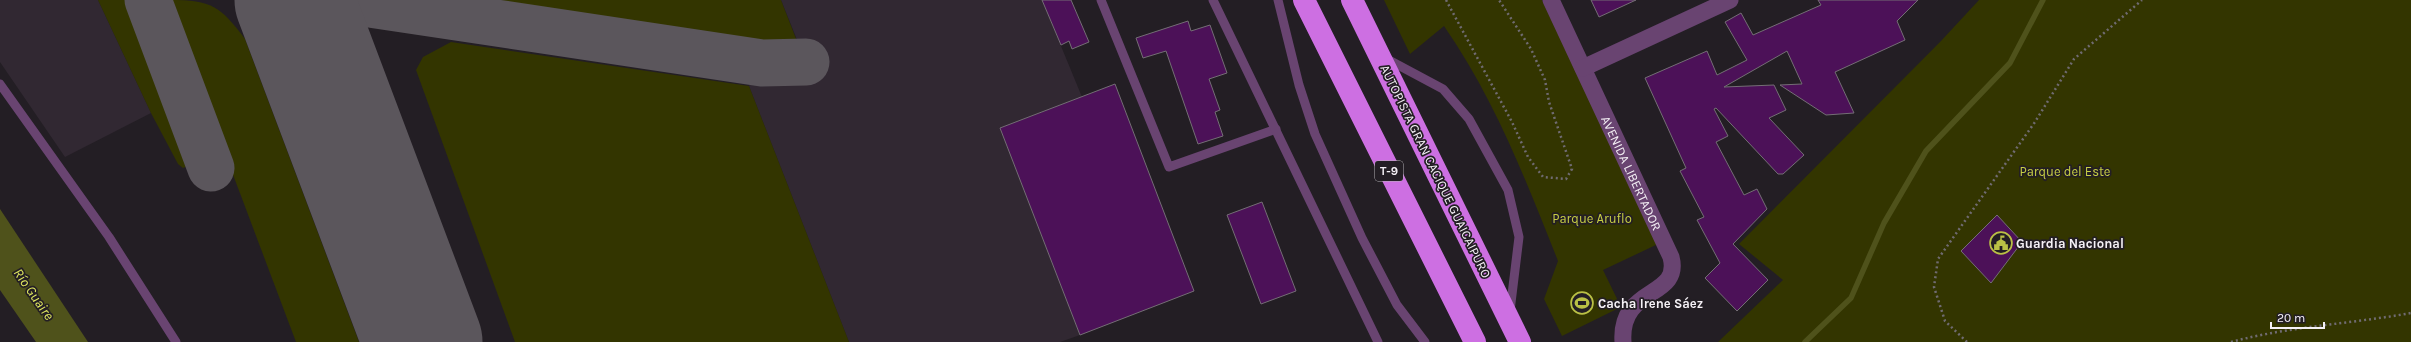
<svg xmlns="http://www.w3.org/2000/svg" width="2411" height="342" viewBox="0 0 2411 342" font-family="Karla,sans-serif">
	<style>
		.built { fill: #312832 }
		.green { fill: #333500 }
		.water { fill: #4f521b }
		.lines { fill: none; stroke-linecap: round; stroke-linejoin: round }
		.stream { stroke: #4f521b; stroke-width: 5.5 }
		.taxiway { stroke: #5b565c; stroke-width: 47 }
		.runway { stroke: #5b565c; stroke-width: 119 }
		.building { fill: #4c1158; stroke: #746e75 }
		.path { stroke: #706b71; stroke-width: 2.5; stroke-dasharray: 2 3; stroke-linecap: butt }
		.lane { stroke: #694471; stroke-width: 9 }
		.street { stroke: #694471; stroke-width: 17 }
		.highway { stroke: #cd6fe2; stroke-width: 22 }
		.labels { text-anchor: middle; stroke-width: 3.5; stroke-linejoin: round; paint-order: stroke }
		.shield { fill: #231e24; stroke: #b6b2b7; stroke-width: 1 }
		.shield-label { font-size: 12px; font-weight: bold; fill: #f5f1f6 }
		.street-label { font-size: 13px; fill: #f5f1f6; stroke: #231e24 }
		.park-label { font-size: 13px; fill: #c8cf44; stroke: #231e24 }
		.poi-label { font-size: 13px; font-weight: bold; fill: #f5f1f6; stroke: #231e24; text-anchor: start }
		.water-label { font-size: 14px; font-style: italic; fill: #dfe75f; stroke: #231e24 }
	</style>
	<rect width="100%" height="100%" fill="#231e24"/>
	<g class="built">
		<polygon points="0,0 98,0 151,113 65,157 0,62"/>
		<polygon points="781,0 1042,0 1082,97 1000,128 1080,335 1060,342 849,342 749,86 762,63 806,62"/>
	</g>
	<g class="green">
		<polygon points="98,0 129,0 189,159 190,165 183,168 178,164 151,113"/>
		<path d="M170 0C212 0 220 6 245 39L359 342H296L168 2Z"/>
		<polygon points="497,0 781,0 800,49"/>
		<path d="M1384 0H1542L1658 244 1603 270 1621 307 1562 336 1544 299 1558 261C1526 180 1494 98 1444 26L1410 54Z"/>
		<polygon points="1979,0 2411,0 2411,342 1718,342 1783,280 1739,244 1941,41"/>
		<polygon points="451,42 749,86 849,342 515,342 416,70 423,57"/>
	</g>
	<polygon class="water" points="0,209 88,342 36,342 0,290"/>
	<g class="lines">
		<polyline class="stream" points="1805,342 1851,298 1884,223 1926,151 2010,63 2043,0"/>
		<g class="taxiway">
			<polyline points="148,0 211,168"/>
			<polyline points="343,0 762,63 806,62"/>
		</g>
		<polyline class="runway" points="294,0 423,342"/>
	</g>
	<g class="building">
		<polygon points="1042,0 1071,0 1089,42 1072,49 1069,41 1061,45"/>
		<polygon points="1591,0 1636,0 1599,17"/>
		<polygon points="1818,0 1918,0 1897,21 1905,40 1835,72 1854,113 1826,115 1780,85 1802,84 1787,51 1724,87 1774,85 1786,110 1769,118 1804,155 1783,174 1778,174 1716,108 1714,109 1728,136 1716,142 1744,195 1757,189 1767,209 1733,244 1768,280 1737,311 1705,278 1720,263 1697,220 1704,217 1680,171 1686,168 1645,78 1707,51 1717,75 1747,60 1725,22 1741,13 1753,35 1821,5"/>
		<polygon points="1188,21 1191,31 1210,25 1227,73 1209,79 1220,110 1215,112 1223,136 1198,144 1166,51 1143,58 1136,38"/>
		<polygon points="1115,84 1194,291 1080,335 1000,128"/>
		<polygon points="1262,202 1296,291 1261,304 1227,215"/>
		<polygon points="1997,215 2022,242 1991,283 1961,251"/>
	</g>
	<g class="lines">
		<g class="path">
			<polyline points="1446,0 1512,122 1528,157 1543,177 1566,179 1572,169 1549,102 1545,80 1531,49 1499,0"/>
			<polyline points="1967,342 1945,321 1934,287 1938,259 2035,122 2074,59 2142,0"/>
			<path d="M2231 342C2291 326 2350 324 2411 313"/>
		</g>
		<g class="lane">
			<polyline points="1101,0 1169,167 1276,129"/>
			<polyline points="1213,0 1378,342"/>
			<polyline points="1278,0 1299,85 1315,134 1362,238 1397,305 1425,342"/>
			<polyline points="1385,58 1443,89 1469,119 1508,190 1519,237 1510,311"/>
			<polyline points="0,84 109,237 176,342"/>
		</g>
		<g class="street">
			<path id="s1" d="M1551 0 1671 257C1682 299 1619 285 1623 342"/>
			<polyline points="1583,68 1730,0"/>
		</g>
		<g class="highway">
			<polyline points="1304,0 1475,342"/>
			<polyline points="1352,0 1520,342"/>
		</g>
	</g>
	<defs>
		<g id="civic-ring" transform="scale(1.15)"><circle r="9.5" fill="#231e24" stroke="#bac045" stroke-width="1.5"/><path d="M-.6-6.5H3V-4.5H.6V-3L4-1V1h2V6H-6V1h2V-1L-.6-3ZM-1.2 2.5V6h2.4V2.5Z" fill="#bac045"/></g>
		<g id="stadium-ring" transform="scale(1.15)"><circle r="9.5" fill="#231e24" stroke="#bac045" stroke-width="1.5"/><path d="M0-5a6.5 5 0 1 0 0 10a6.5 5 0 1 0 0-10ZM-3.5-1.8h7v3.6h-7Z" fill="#bac045"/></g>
	</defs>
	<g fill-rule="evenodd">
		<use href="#civic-ring" x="2001" y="243"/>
		<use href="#stadium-ring" x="1582" y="303"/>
	</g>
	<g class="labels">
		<rect class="shield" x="1375" y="161" width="28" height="20" rx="3"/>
		<g class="shield-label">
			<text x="1389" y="175">T-9</text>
		</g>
		<g class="street-label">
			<text transform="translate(1436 171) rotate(64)" y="5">AUTOPISTA GRAN CACIQUE GUAICAIPURO</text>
			<text dy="5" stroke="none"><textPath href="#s1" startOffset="191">AVENIDA LIBERTADOR</textPath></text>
		</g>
		<g class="park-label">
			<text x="2065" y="176">Parque del Este</text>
			<text x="1592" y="223">Parque Aruflo</text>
		</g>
		<g class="poi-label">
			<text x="2016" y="248">Guardia Nacional</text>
			<text x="1598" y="308">Cacha Irene Sáez</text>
		</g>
		<g class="water-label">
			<text transform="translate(34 294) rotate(55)" y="5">Río Guaire</text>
		</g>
	</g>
	<path d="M2271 322v6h53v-6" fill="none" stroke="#f5f1f6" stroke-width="2"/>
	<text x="2277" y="322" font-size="12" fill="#f5f1f6" stroke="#231e24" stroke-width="3" paint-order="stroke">20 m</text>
</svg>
